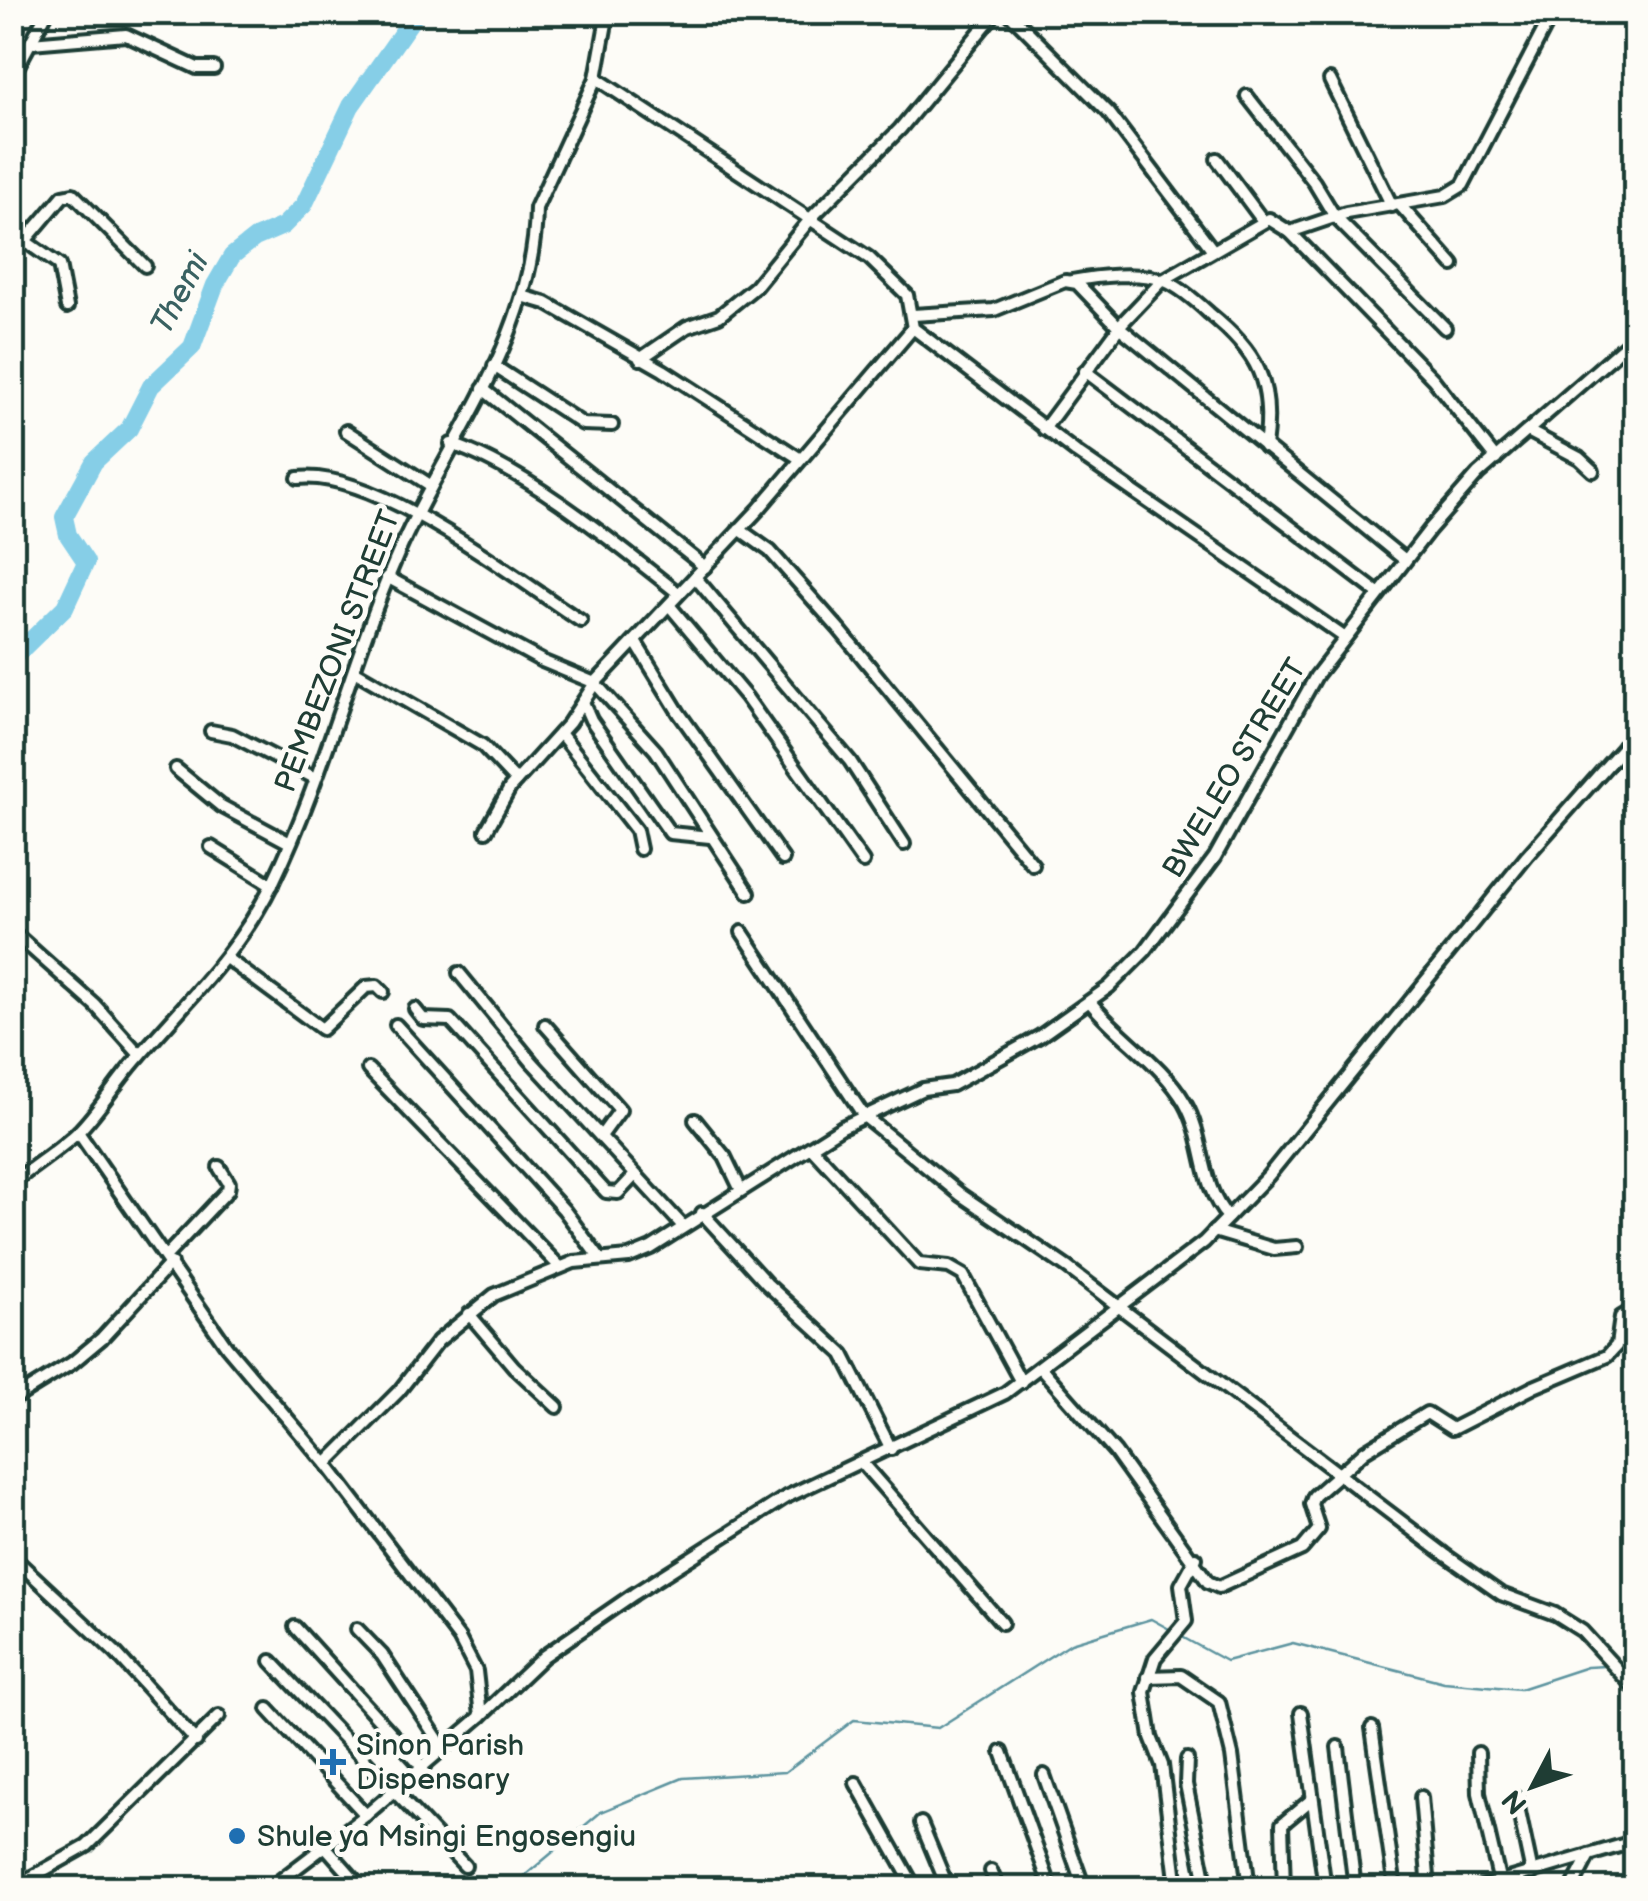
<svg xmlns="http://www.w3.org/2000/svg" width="1648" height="1901" viewBox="0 0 1648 1901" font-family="'Balsamiq Sans',sans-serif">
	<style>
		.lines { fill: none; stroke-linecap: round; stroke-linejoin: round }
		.stream { stroke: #5d949f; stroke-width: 2.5 }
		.river { stroke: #86cee7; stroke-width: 18 }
		.minor-casing { stroke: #1f3d34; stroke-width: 18 }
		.minor { stroke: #fdfcf7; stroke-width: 10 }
		.poi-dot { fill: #1f6fb2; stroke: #fdfcf7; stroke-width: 4 }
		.labels { text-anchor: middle; stroke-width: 10; stroke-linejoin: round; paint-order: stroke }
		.street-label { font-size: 30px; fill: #1f3d34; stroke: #fdfcf7 }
		.poi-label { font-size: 30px; fill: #1f3d34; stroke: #fdfcf7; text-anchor: start }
		.water-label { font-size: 32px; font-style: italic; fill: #396161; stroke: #fdfcf7 }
	</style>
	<rect width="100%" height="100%" fill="#fdfcf7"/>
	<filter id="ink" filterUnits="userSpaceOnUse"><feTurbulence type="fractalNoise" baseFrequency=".01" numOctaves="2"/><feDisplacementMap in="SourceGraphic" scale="20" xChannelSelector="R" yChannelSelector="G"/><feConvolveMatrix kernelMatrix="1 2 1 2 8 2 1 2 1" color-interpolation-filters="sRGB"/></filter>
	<g filter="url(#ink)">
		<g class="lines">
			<g class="stream">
				<polyline points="1184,1638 1226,1661 1293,1643 1444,1682 1520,1689 1587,1667 1605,1666"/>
				<polyline points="1623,1666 1636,1665"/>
				<polyline points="510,1888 601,1812 683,1778 785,1772 854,1720 938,1728 1071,1643 1151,1619 1171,1630"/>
			</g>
			<polyline class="river" points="12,659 65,607 86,562 68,535 64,517 94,462 129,429 151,386 192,347 215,285 232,256 255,238 283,226 304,205 351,106 417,12"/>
			<g class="minor-casing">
				<g id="minor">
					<polyline points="1008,12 1109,113 1212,249"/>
					<polyline points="31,43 126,35 197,68 214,68"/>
					<polyline points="12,77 47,12"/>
					<polyline points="596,78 869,258 907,295 913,328 1076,452 1344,637"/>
					<polyline points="1330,80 1392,206"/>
					<polyline points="1247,96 1314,182 1335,217 1445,328"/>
					<polyline points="1217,159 1263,221"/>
					<polyline points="1400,205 1453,265"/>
					<polyline points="1290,232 1346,213 1445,196 1463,185 1553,12"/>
					<polyline points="12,239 25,241 63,196 73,194 145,266"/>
					<polyline points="25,241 59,265 67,307"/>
					<path d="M1072 281C1097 276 1140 271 1165 281 1180 287 1197 302 1209 313 1258 353 1274 382 1265 447"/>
					<polyline points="522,296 546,303 663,370 799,458"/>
					<polyline points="913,315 994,310 1065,281 1077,283 1119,327 1405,560"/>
					<polyline points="640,359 687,327 719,316 755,287 812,217 900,129 996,12"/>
					<polyline points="494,366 583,424 612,425"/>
					<polyline points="1085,371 1378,593"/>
					<polyline points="483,389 705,567"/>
					<polyline points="1044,429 1123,322 1163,280 1269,219 1290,232 1433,379 1496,459"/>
					<polyline points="346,431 430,485"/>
					<polyline points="1528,431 1579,458 1593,471"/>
					<path d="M451 444C526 469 615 543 678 593"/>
					<path d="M298 478C376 469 515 578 581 621"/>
					<polyline points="739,529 770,551 839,629 1033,865"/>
					<polyline points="387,577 542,661 595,683 656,751 749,893"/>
					<polyline points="695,577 850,761 904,844"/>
					<polyline points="669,605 746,697 863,862"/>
					<polyline points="636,643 679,713 783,859"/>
					<polyline points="354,671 482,745 516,781"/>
					<polyline points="583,702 591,720 670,833 710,837"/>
					<polyline points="211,731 232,735 313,777"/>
					<polyline points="560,733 636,830 640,849"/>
					<polyline points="1624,746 1636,767"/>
					<polyline points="176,769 221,806 290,843"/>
					<polyline points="486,831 510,788 569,723 595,683 758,510 913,328"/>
					<polyline points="211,847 272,885"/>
					<polyline points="12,931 95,1005 140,1055"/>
					<polyline points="742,932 864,1116 961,1195 1068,1268 1444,1554 1501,1594 1555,1614 1582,1631 1636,1690"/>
					<polyline points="226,958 322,1029 366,987 377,986 383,992"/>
					<polyline points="459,973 532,1062 682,1225"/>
					<path d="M1090 1002C1120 1039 1161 1062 1185 1103 1206 1140 1199 1185 1228 1217"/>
					<polyline points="415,1009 423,1019 450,1020 606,1192 618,1193 635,1175"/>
					<polyline points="396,1025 564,1210 600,1259"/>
					<polyline points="545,1025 620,1110 601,1136"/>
					<polyline points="368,1069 560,1267"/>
					<polyline points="695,1120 725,1157 740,1188"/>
					<polyline points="78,1132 227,1347 326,1464 459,1638 476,1671 481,1716 366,1815 270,1888"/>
					<polyline points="812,1148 919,1264 949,1267 963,1275 1021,1382"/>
					<path d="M12 1184C33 1166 58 1151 78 1132 98 1112 116 1083 135 1061 184 1004 240 951 273 882 327 771 354 648 406 536 456 431 535 328 536 208L596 78 608 12"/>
					<polyline points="702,1213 767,1284 843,1354 891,1449"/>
					<polyline points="1214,1231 1274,1249 1297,1247"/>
					<polyline points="166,1256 228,1190 229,1183 219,1167"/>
					<polyline points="469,1314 514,1367 557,1407"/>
					<polyline points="1041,1368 1115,1452 1208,1582 1219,1587 1302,1549 1319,1529 1311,1504 1314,1496 1365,1451 1427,1413 1452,1429 1534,1387 1607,1356 1617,1345 1621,1317 1636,1308"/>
					<polyline points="12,1400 72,1363 102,1338 171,1263"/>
					<polyline points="862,1463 1002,1623"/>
					<polyline points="326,1464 399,1391 438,1341 494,1295 574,1262 629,1257 651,1248 842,1127 923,1089 952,1085 1040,1036 1109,987 1145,951 1215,857 1316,676 1430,529 1478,474 1636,336"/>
					<polyline points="12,1556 116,1653 196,1741"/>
					<polyline points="295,1627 423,1768"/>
					<polyline points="357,1629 382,1655 444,1749"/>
					<polyline points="271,1661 465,1866"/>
					<polyline points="1148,1677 1181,1676 1219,1702 1232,1755 1249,1888"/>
					<polyline points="268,1709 366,1815"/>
					<polyline points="1301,1713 1325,1888"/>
					<polyline points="481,1716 544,1656 634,1594 786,1497 1005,1393 1204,1242 1268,1176 1527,856 1636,733"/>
					<polyline points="1372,1728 1395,1888"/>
					<polyline points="1338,1747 1355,1888"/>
					<polyline points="1002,1752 1051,1888"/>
					<polyline points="1478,1753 1479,1793 1500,1883"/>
					<polyline points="1187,1759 1186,1784 1207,1888"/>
					<polyline points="1044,1775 1084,1888"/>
					<polyline points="856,1783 915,1888"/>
					<polyline points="1421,1797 1429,1888"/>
					<polyline points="1516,1798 1532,1873"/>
					<polyline points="921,1823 948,1888"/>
					<polyline points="325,1846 362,1888"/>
					<polyline points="991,1871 998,1888"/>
					<polyline points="12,1888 87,1846 219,1716"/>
					<polyline points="1177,1888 1162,1765 1151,1737 1144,1692 1155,1658 1186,1621 1181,1585 1196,1558"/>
					<polyline points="1284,1888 1282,1824 1311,1800"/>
					<polyline points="1478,1888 1636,1841"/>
					<polyline points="1572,1888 1589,1855"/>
				</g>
			</g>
			<use href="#minor" class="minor"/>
		</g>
	</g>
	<g class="poi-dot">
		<path d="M328 1747h10v10h10v10h-10v10h-10v-10h-10v-10h10z"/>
		<circle cx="237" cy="1836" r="10"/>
	</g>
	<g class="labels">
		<g class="street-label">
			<text transform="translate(337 651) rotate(-69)" y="10">PEMBEZONI STREET</text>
			<text transform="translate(1234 768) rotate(-59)" y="10">BWELEO STREET</text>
		</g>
		<g class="poi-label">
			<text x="356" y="1755">Sinon Parish<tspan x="356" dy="34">Dispensary</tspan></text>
			<text x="257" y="1846">Shule ya Msingi Engosengiu</text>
		</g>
		<g class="water-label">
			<text transform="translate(179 293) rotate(-62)" y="11">Themi</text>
		</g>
	</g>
	<rect width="1648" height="1901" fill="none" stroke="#fdfcf7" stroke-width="50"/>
	<rect x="25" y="25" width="1598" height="1851" fill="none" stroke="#1f3d34" stroke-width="4" filter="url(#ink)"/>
	<g transform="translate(1533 1786) rotate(229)" stroke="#fdfcf7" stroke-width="8" paint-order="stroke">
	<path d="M0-8L18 38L0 25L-18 38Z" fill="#1f3d34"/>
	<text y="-15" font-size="28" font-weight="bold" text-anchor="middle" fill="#1f3d34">N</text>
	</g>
</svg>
